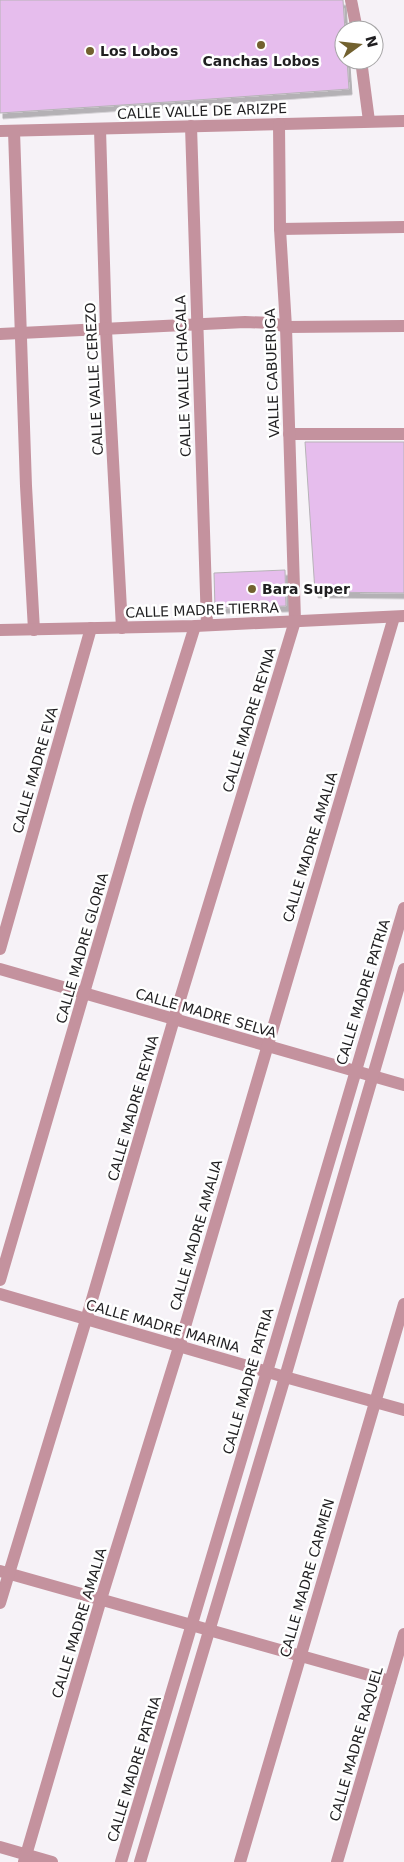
<svg xmlns="http://www.w3.org/2000/svg" width="404" height="1862" viewBox="0 0 404 1862" font-family="'DejaVu Sans',sans-serif">
	<style>
		.building { fill: #e6bded; stroke: #b7b3b8; filter: url(#shadow) }
		.lines { fill: none; stroke-linecap: round; stroke-linejoin: round }
		.minor { stroke: #c4929e; stroke-width: 12 }
		.tertiary { stroke: #c4929e; stroke-width: 12 }
		.poi-dot { fill: #72612f; stroke: #fff; stroke-width: 2 }
		.labels { text-anchor: middle; stroke-width: 5; stroke-linejoin: round; paint-order: stroke }
		.poi-label { font-size: 14px; font-weight: bold; fill: #201f21; stroke: #fff; text-anchor: start }
		.street-label { font-size: 14px; fill: #201f21; stroke: #fff }
	</style>
	<defs>
		<filter id="shadow"><feDropShadow dx="3" dy="5.5" stdDeviation="0" flood-color="#0004"/></filter>
	</defs>
	<rect width="100%" height="100%" fill="#f6f2f7"/>
	<g class="building">
		<polygon points="0,0 343,0 345,30 344,60 347,60 349,89 183,101 0,113"/>
		<polygon points="305,442 404,442 404,593 315,592"/>
		<polygon points="285,570 286,606 215,608 214,573"/>
	</g>
	<g class="lines">
		<g class="minor">
			<polyline points="351,0 357,30"/>
			<polyline points="361,60 369,121"/>
			<polyline points="191,126 207,625"/>
			<polyline points="100,129 106,330 122,628"/>
			<polyline points="0,131 404,121"/>
			<polyline points="14,131 26,486 34,630"/>
			<polyline points="280,229 404,227"/>
			<polyline points="0,334 245,322 273,323 286,327 404,326"/>
			<polyline points="289,434 404,434"/>
			<polyline points="0,949 91,628"/>
			<polyline points="0,969 404,1085"/>
			<polyline points="0,1280 138,808 195,626"/>
			<polyline points="285,1377 404,1410"/>
			<polyline points="0,1571 390,1681"/>
			<polyline points="0,1603 86,1320 174,1019 295,621 286,327 280,229 279,124"/>
			<polyline points="0,1847 52,1862"/>
			<polyline points="24,1862 101,1599 179,1347 394,617"/>
			<polyline points="240,1862 404,1304"/>
			<polyline points="337,1862 404,1634"/>
		</g>
		<g class="tertiary">
			<polyline points="0,630 195,626 404,616"/>
			<polyline points="0,1294 285,1377"/>
			<path d="M121 1862C218 1545 308 1225 404 908"/>
			<polyline points="140,1862 285,1377 404,969"/>
		</g>
	</g>
	<g class="poi-dot">
		<circle cx="261" cy="45" r="5"/>
		<circle cx="90" cy="51" r="5"/>
		<circle cx="252" cy="589" r="5"/>
	</g>
	<g class="labels">
		<g class="poi-label">
			<text x="100" y="56">Los Lobos</text>
			<text x="261" y="66" text-anchor="middle">Canchas Lobos</text>
			<text x="262" y="594">Bara Super</text>
		</g>
		<g class="street-label">
			<text transform="translate(202 111) rotate(-2)" y="5">CALLE VALLE DE ARIZPE</text>
			<text transform="translate(272 373) rotate(-92)" y="5">VALLE CABUERIGA</text>
			<text transform="translate(183 376) rotate(-92)" y="5">CALLE VALLE CHACALA</text>
			<text transform="translate(94 379) rotate(-93)" y="5">CALLE VALLE CEREZO</text>
			<text transform="translate(202 610) rotate(-2)" y="5">CALLE MADRE TIERRA</text>
			<text transform="translate(249 720) rotate(-73)" y="5">CALLE MADRE REYNA</text>
			<text transform="translate(35 770) rotate(-74)" y="5">CALLE MADRE EVA</text>
			<text transform="translate(310 847) rotate(-73)" y="5">CALLE MADRE AMALIA</text>
			<text transform="translate(82 948) rotate(-74)" y="5">CALLE MADRE GLORIA</text>
			<text transform="translate(363 992) rotate(-73)" y="5">CALLE MADRE PATRIA</text>
			<text transform="translate(206 1013) rotate(16)" y="5">CALLE MADRE SELVA</text>
			<text transform="translate(133 1108) rotate(-74)" y="5">CALLE MADRE REYNA</text>
			<text transform="translate(196 1235) rotate(-74)" y="5">CALLE MADRE AMALIA</text>
			<text transform="translate(163 1326) rotate(16)" y="5">CALLE MADRE MARINA</text>
			<text transform="translate(248 1381) rotate(-74)" y="5">CALLE MADRE PATRIA</text>
			<text transform="translate(307 1578) rotate(-74)" y="5">CALLE MADRE CARMEN</text>
			<text transform="translate(79 1623) rotate(-73)" y="5">CALLE MADRE AMALIA</text>
			<text transform="translate(356 1744) rotate(-74)" y="5">CALLE MADRE RAQUEL</text>
			<text transform="translate(134 1769) rotate(-73)" y="5">CALLE MADRE PATRIA</text>
		</g>
	</g>
	<g transform="translate(359 45) rotate(75)"><circle r="24" fill="#ffffff" stroke="#a6a5a6"/>
	<path d="M0-4L9 19L0 12L-9 19Z" fill="#72612f"/>
	<text y="-8" font-size="14" font-weight="bold" text-anchor="middle" fill="#201f21">N</text>
	</g>
</svg>
